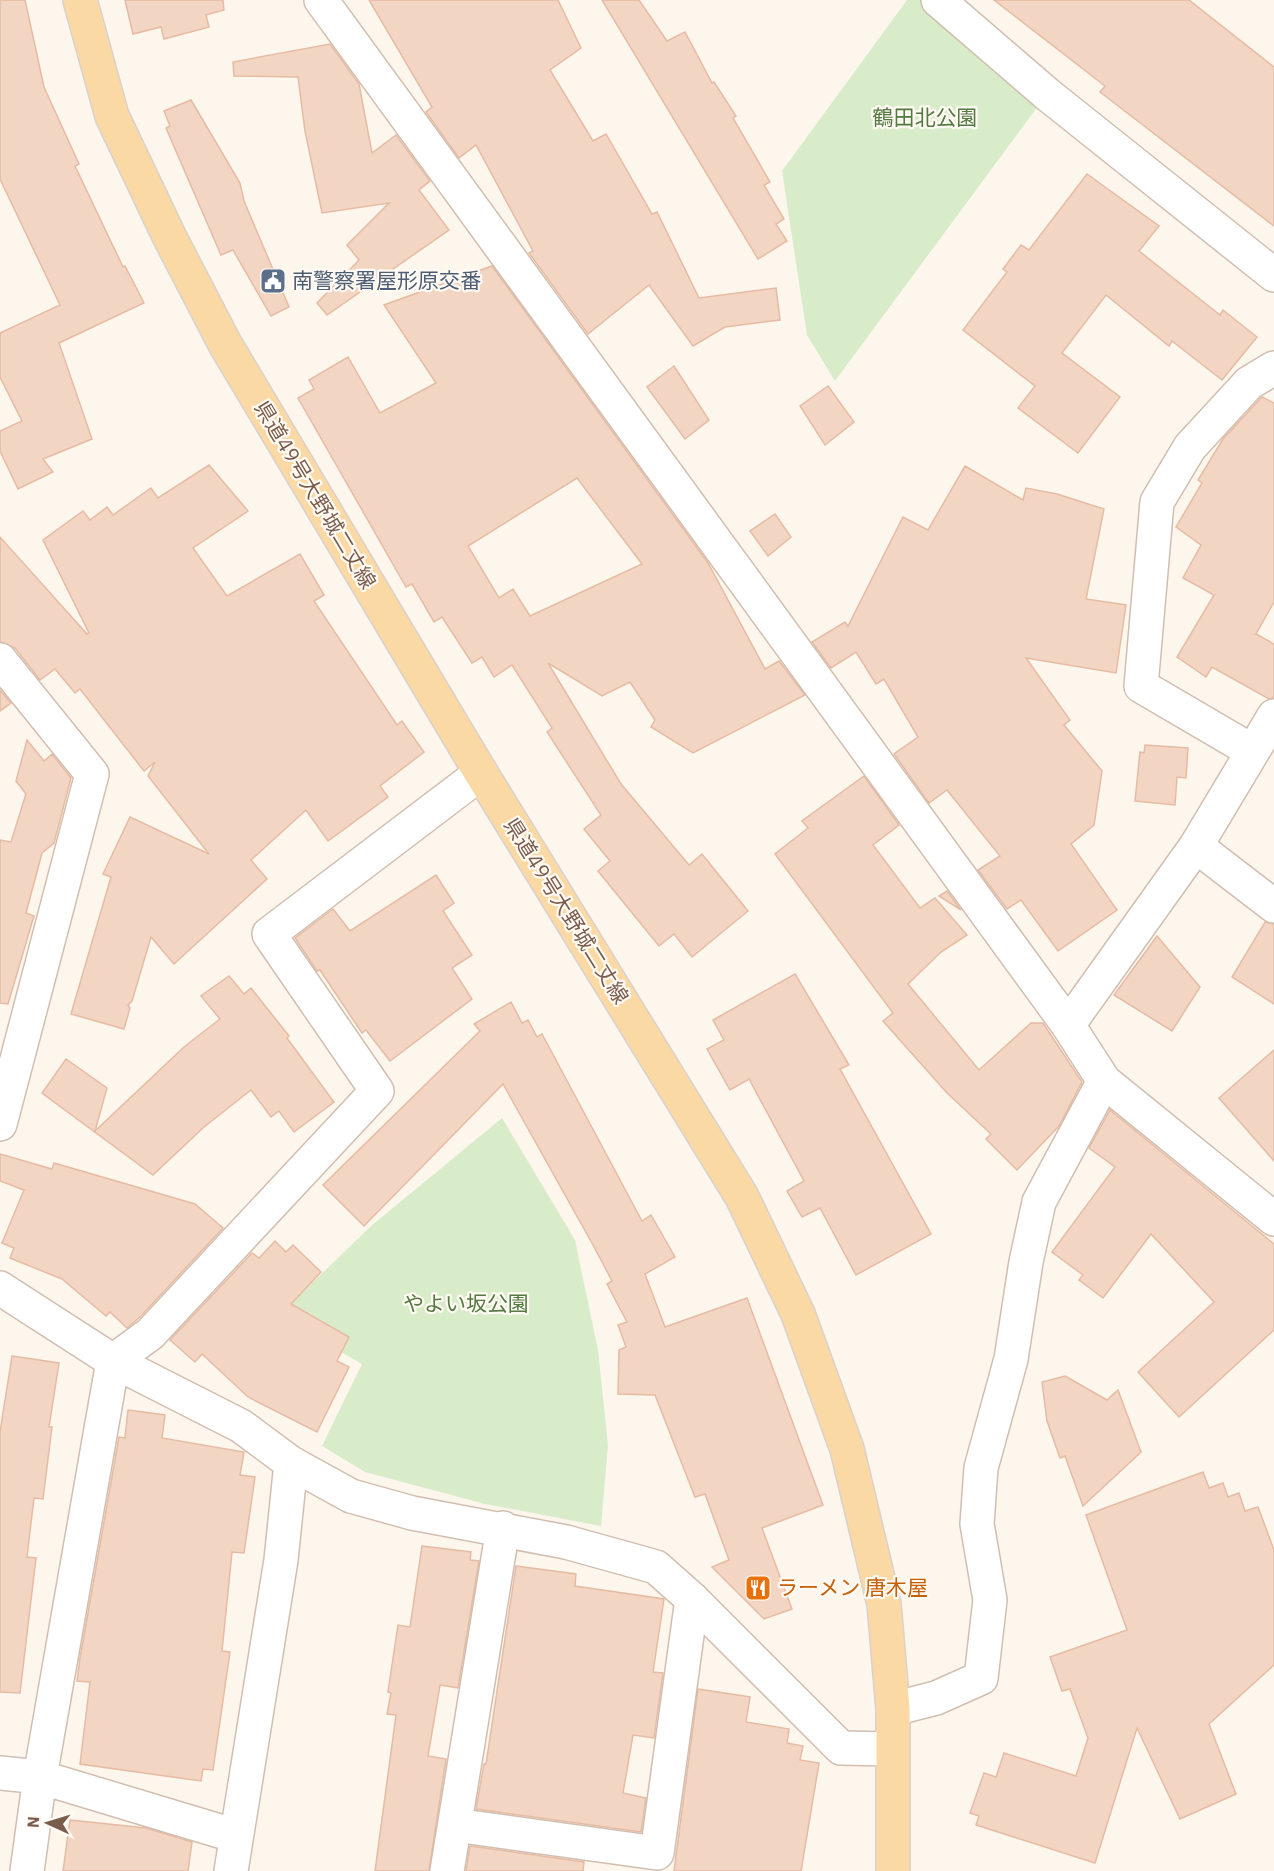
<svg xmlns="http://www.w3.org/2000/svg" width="1274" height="1871" viewBox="0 0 1274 1871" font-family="'IBM Plex Sans','Noto Sans JP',sans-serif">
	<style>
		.green { fill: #d8ecc9 }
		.building { fill: #f3d5c3; stroke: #e6bba3; stroke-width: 1.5; fill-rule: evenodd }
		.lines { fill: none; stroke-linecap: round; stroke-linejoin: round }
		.minor-casing { stroke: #d1beb0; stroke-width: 36 }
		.major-casing { stroke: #dad1cd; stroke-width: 36 }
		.minor { stroke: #fff; stroke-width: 33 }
		.major { stroke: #fbd9a5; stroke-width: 33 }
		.labels { text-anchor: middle; stroke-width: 4.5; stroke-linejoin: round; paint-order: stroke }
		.park-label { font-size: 21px; fill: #537a41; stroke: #fffaf3 }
		.service-label { font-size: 21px; fill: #4e5e75; stroke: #fffaf3; text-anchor: start }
		.street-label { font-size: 21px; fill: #7a5c4d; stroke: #fffaf3 }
		.food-label { font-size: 21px; fill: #c56008; stroke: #fffaf3; text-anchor: start }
	</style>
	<rect width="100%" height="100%" fill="#fdf6ec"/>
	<g class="green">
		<polygon points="907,0 938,0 1047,94 835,381 807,335 782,171"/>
		<polygon points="502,1118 575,1240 598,1350 608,1445 601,1526 485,1504 365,1472 322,1446 362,1364 278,1316 371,1226"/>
	</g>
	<g class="building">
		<polygon points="0,0 25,0 44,87 79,164 75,166 123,267 125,266 144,303 59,343 92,439 43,459 53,472 18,489 0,451 0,431 22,421 0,377 0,333 60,305 0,179"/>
		<polygon points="125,0 223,0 224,10 206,15 209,27 164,39 161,27 133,34"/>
		<polygon points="369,0 558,0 581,48 550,70 593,141 606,134 652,214 657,212 699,298 776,288 780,320 725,327 693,346 649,285 588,334 529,253 533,251 476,145 459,158 426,112 432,107"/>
		<polygon points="602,0 639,0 667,41 685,32 712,83 714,82 736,116 733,118 770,182 764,185 784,219 776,224 787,241 758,259"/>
		<polygon points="994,0 1189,0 1274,67 1274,226 1100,92 1105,86"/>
		<polygon points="330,44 359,84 372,153 396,135 430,181 419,190 449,230 327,315 317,303 359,260 347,245 389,203 322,213 305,131 298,77 234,76 233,62"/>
		<polygon points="191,100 240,183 244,201 289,307 271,316 233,250 221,255 166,128 170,126 164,111"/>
		<polygon points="1087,174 1159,226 1139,251 1220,315 1223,310 1257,337 1222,380 1172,341 1169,346 1106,295 1062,353 1120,397 1078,453 1018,408 1035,386 963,330 1007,272 1003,269 1021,245 1029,250"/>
		<path d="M492 266 708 563 765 669 779 661 805 695 693 753 651 727 655 720 630 682 602 696 548 663 621 784 689 865 702 854 748 911 692 957 674 934 659 946 598 871 610 861 584 829 601 815 547 732 552 728 512 665 494 677 482 657 472 663 442 617 434 622 412 584 406 587 298 398 314 389 309 380 348 357 380 413 436 383 384 305ZM577 478 642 564 530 616 513 589 499 598 468 546Z"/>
		<polygon points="674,366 709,420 685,439 647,387"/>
		<polygon points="828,386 854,422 825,445 800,406"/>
		<polygon points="1262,397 1274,403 1274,602 1256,634 1274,644 1274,697 1269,699 1212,667 1206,677 1177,657 1214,595 1183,578 1201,545 1176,527 1202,483 1198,480 1223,439"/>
		<polygon points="209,465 248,511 193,548 227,596 300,554 324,595 314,601 397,725 402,721 424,752 380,786 388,797 328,841 306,810 251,860 267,879 174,964 151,937 132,1001 128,1005 130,1008 124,1029 71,1014 111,877 103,874 130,817 209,854 148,776 155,762 144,771 80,689 75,693 55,669 40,680 15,648 0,642 0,537 87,634 89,633 43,540 83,511 90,520 107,507 113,515 151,488 158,498"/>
		<polygon points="965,466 1023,500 1026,488 1057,494 1104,509 1086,599 1126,605 1116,673 1026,658 1070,720 1064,725 1102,771 1094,825 1071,844 1117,910 1058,951 1021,900 1007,909 978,870 1000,856 947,790 929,803 894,754 918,737 884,679 876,684 856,652 831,668 812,642 845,622 848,626 903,517 928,530"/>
		<polygon points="775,514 791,537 768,556 750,531"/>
		<polygon points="0,690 11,703 0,711"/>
		<polygon points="27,740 44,761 52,754 71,778 54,843 42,853 26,913 34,916 8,1004 0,1003 0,840 11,842 26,794 16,781"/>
		<polygon points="1145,745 1188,748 1186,778 1177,777 1175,805 1135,801 1140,752 1144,753"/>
		<polygon points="864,776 899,825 873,845 920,908 935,898 967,935 941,952 908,984 979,1070 1031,1023 1043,1023 1082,1082 1059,1126 1017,1170 986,1139 991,1134 947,1093 883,1021 893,1013 775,854 808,828 802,821"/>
		<polygon points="436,875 454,903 443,911 472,955 452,968 472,999 390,1061 366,1030 362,1033 320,970 317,971 295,938 333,909 350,931"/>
		<polygon points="947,891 961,910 939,896"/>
		<polygon points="1265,922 1274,924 1274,1004 1232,977"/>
		<polygon points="1157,936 1200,987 1172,1031 1114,995"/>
		<polygon points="795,974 849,1065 840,1069 931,1234 856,1275 820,1208 802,1217 787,1191 804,1181 749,1079 730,1090 707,1049 724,1040 713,1020"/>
		<polygon points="229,976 244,994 251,988 289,1036 287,1038 334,1102 294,1132 279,1111 271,1117 251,1090 204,1127 153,1175 42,1093 66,1059 107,1088 95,1131 184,1047 220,1019 201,996"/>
		<polygon points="511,1002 522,1023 528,1020 537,1037 542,1034 642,1221 651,1215 675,1257 645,1274 665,1327 747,1298 823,1505 762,1528 792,1609 764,1619 712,1567 729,1560 705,1494 695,1497 655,1395 618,1394 619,1350 626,1347 618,1325 627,1322 607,1284 612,1281 593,1245 503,1084 364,1226 323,1185 480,1031 474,1024"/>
		<polygon points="1274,1050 1274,1161 1219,1098"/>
		<polygon points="1110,1110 1274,1244 1274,1330 1179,1417 1138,1372 1214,1302 1151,1234 1103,1298 1079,1280 1083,1275 1052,1252 1115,1167 1089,1148"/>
		<polygon points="0,1154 52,1169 54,1163 195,1204 223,1228 141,1316 127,1328 110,1312 106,1316 62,1279 10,1258 14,1248 2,1243 24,1190 0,1181"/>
		<polygon points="275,1241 286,1252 293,1245 321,1272 291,1304 349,1337 337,1361 349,1367 317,1432 248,1397 202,1354 195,1362 170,1340 252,1253 259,1258"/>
		<polygon points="12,1356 59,1363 49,1427 52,1427 43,1499 34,1498 27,1557 36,1558 20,1693 0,1692 0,1432"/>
		<polygon points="1065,1376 1107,1400 1118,1390 1141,1452 1083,1506 1065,1456 1060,1458 1047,1421 1042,1382"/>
		<polygon points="128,1410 165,1415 162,1438 244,1452 240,1475 255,1477 244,1553 232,1552 222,1651 230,1652 213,1770 203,1769 201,1781 80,1764 90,1682 77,1681 80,1658 119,1437 125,1438"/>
		<polygon points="1203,1472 1209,1488 1223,1483 1228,1497 1239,1493 1245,1511 1258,1507 1274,1550 1274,1665 1209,1724 1236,1794 1180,1819 1137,1728 1095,1863 976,1825 979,1816 970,1813 984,1773 996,1777 1004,1753 1076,1776 1088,1738 1070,1689 1062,1691 1050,1657 1127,1630 1086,1515"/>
		<polygon points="422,1546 471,1552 470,1560 479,1561 458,1688 440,1685 428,1756 446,1759 429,1871 375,1871 396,1715 387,1714 391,1693 388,1692 398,1625 410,1627"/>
		<polygon points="516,1566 576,1574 575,1586 664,1599 653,1672 663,1673 654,1738 633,1735 623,1793 646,1798 641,1832 476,1809 484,1764 486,1764"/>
		<polygon points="698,1689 750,1697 746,1722 789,1729 787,1743 803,1746 800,1760 819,1763 801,1871 674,1871"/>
		<polygon points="70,1820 146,1828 192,1842 188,1871 63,1871"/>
		<polygon points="470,1846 584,1862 583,1871 466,1871"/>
	</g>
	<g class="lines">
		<g class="minor-casing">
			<g id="minor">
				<polyline points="321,0 1068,1025"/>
				<polyline points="938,0 1047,94 1274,275"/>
				<polyline points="0,660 92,774 0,1124"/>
				<polyline points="1274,716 1196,846 1068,1025 1104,1081 1274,1219"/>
				<polyline points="1252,751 1141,686 1157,502 1190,447 1249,383 1274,368"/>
				<polyline points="1196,846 1274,906"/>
				<polyline points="0,1288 113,1361 241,1426 291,1463 351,1496 412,1513 566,1542 656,1567 692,1599 841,1748 892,1749"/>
				<polyline points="893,1709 936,1698 981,1678 990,1600 977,1524 981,1468 1011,1359 1026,1262 1039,1202 1104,1081"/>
				<polyline points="0,1773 40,1777 236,1836"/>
				<polyline points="455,1825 657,1853 692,1599"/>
				<polyline points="27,1871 40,1777 113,1361 150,1334 377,1091 269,934 481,773"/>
				<polyline points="231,1871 281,1560 291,1463"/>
				<polyline points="447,1871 503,1528"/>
			</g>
		</g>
		<g class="major-casing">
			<polyline id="major" points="80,0 112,116 169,236 225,344 481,773 742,1197 798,1314 847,1449 884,1604 893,1709 893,1871"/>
		</g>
		<use href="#minor" class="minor"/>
		<use href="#major" class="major"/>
	</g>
	<defs>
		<g id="civic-square" transform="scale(1.35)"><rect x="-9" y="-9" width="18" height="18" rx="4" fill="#5c6f8a" stroke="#fffaf3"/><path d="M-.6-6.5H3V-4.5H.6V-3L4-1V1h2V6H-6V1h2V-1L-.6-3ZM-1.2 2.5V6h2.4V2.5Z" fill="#fff"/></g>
		<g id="restaurant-square" transform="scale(1.35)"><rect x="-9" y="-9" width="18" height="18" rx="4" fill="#e8710a" stroke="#fffaf3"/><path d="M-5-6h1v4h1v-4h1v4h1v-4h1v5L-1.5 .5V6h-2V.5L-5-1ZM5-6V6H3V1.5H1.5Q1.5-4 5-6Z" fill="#fff"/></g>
	</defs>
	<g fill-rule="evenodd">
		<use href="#civic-square" x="273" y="281"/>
		<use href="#restaurant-square" x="758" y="1588"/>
	</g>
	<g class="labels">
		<g class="park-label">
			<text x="925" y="125">鶴田北公園</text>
			<text x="466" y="1311">やよい坂公園</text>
		</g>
		<g class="service-label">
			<text x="292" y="288">南警察署屋形原交番</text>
		</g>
		<g class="street-label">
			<text transform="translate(315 495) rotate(59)" y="7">県道49号大野城二丈線</text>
			<text transform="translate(566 911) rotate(58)" y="7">県道49号大野城二丈線</text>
		</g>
		<g class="food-label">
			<text x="777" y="1595">ラーメン 唐木屋</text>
		</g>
	</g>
	<g transform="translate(48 1823) rotate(274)" stroke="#fffaf3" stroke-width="4.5" paint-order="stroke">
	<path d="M0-4.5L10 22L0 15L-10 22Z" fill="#7a5c4d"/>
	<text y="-9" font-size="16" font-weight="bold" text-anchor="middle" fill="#7a5c4d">N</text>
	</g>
</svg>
